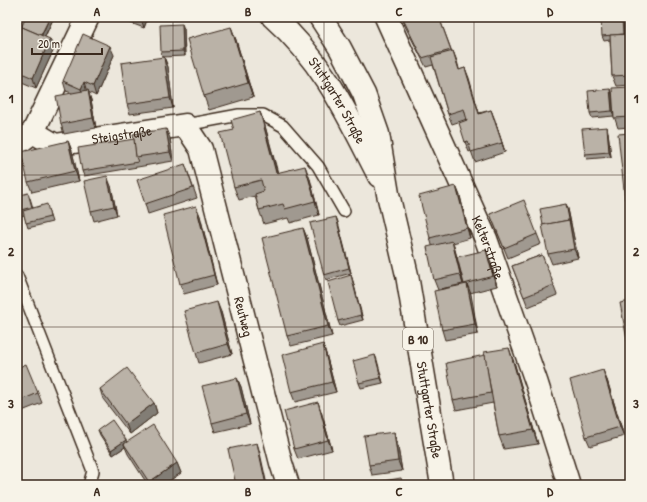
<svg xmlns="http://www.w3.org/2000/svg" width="647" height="502" viewBox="0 0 647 502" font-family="'Patrick Hand',sans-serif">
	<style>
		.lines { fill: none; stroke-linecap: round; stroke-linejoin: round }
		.service-casing { stroke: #3b2a1e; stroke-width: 14 }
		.minor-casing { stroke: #3b2a1e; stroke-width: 25 }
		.primary-casing { stroke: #3b2a1e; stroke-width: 25 }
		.service { stroke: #f7f3e8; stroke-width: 11 }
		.minor { stroke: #f7f3e8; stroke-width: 22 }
		.primary { stroke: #f7f3e8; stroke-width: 22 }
		.wall { fill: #a09990; stroke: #3b2a1e; fill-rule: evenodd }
		.shaded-wall { fill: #827d75; stroke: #3b2a1e }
		.building { fill: #bab2a7; stroke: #3b2a1e }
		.grid { fill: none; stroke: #3b2a1e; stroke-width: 1; stroke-opacity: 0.55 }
		.labels { text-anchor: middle; stroke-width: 3; stroke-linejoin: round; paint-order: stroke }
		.shield { fill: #f7f3e8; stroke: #73665b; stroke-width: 1 }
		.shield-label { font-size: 13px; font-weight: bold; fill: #3b2a1e }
		.street-label { font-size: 14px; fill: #3b2a1e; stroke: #f7f3e8 }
		.neatline { fill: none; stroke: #3b2a1e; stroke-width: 1.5 }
		.grid-label { font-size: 13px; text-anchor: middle; font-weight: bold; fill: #3b2a1e }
	</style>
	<rect width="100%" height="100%" fill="#ece7dc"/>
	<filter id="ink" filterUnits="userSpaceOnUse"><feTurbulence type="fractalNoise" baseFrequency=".025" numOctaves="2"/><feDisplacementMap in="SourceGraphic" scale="8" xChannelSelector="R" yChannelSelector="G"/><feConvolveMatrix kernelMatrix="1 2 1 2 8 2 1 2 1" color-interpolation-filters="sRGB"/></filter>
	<g filter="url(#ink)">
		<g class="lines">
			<g class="service-casing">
				<g id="service">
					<polyline points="185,125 239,115 263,115 283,126 318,166 344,211"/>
					<polyline points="17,276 93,471 89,485"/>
				</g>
			</g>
			<g class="minor-casing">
				<g id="minor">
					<path id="s1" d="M386 17 486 239 537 384 569 485"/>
					<path id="s2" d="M33 132 55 145 185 125 201 149 281 463 288 485"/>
					<polyline points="17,144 33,132 88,17"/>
				</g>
			</g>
			<g class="primary-casing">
				<g id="primary">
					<path id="s3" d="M273 17C325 63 348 116 379 176"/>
					<path id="s4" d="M320 17 340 48 364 94 378 134 388 194 407 275 442 485"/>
				</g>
			</g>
			<use href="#service" class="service"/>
			<use href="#minor" class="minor"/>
			<use href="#primary" class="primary"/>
		</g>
		<g class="wall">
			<polygon points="26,17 54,17 45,37 54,49 36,88 17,80 17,39"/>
			<polygon points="119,17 148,17 144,28 120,19"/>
			<polygon points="402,17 439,17 452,52 453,51 459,70 465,68 479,113 491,110 505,152 475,162 471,151 469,152 465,142 467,120 467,119 452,124 448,114 433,65 426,67 405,26"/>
			<polygon points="624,24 625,34 630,34 630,85 616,86 612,76 610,40 604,41 602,36"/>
			<polygon points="231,27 236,40 253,97 209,110 204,96"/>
			<polygon points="184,29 185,56 162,57 161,52"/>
			<polygon points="114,55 96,96 88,92 91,100 96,128 64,134 61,124 72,93 66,91 63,81"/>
			<polygon points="164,57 168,67 173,108 130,114 127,104"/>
			<polygon points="630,87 630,127 618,128 614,116 592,118 590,113 612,94"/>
			<polygon points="260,112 265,126 278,173 310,179 319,215 290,223 288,218 264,224 259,210 255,196 239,200 234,187 234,130"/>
			<polygon points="608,132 611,157 587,159 585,154"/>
			<polygon points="630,133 630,209 629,209 625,199"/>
			<polygon points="170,138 173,161 84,176 82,171"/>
			<polygon points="68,141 72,151 79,181 32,192 28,182"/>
			<polygon points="185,164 197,198 148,214 145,204"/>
			<polygon points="111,186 117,215 94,221 91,211"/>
			<path d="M456 186 460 196 470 238 453 243 457 257 490 260 497 286 470 293 478 334 445 340 442 330 438 290 434 280 432 245 430 238ZM458 261 464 285 441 289 463 284Z"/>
			<polygon points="17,196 30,198 33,208 48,210 52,222 28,228 24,215 17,217"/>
			<polygon points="566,204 568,209 578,258 552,264 548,254"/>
			<polygon points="196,206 200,216 217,285 184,294 180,284"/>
			<polygon points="490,214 537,234 541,244 508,258"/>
			<polygon points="336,217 351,273 326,280 324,275"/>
			<polygon points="303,228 307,238 332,336 291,346 287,336"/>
			<polygon points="542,255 557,295 528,307 512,266"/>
			<polygon points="351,275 363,320 340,326 338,321"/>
			<polygon points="221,312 232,354 199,363 196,353"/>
			<polygon points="323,344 326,354 336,392 295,402 291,392"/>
			<polygon points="375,355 383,383 361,388 359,383"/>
			<polygon points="514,362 538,444 504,449 499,436 493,403 456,410 453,400"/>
			<polygon points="17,368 38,393 42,403 17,413"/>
			<polygon points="237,378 241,387 250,424 215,432 212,423"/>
			<polygon points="607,380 624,436 590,446 586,437"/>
			<polygon points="100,389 154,403 157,413 130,434 103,399"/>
			<polygon points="321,411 332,450 298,459 294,449"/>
			<polygon points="98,430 177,463 181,473 163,485 148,485 128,454 125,447 113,455 100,435"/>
			<polygon points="394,432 397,442 402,471 372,475 369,465"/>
		</g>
		<g class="shaded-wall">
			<polygon points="50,17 54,17 42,42 41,37"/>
			<polygon points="141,17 148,17 144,28 141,18"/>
			<polygon points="622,19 624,24 625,39 623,34"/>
			<polygon points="182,24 184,29 185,56 183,51"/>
			<polygon points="231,27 236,40 253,97 248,83"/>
			<polygon points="50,39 54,49 36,88 33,78"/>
			<polygon points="110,46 114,55 96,96 93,86"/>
			<polygon points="453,51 457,61 462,80 459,70"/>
			<polygon points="164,57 168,67 173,108 170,98"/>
			<polygon points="465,68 469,78 482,123 479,114"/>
			<polygon points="84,82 87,92 84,99 81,89"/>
			<polygon points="610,89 612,94 614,116 612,111"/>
			<polygon points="88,90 91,100 96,128 93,118"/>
			<polygon points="491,110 495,120 505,152"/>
			<polygon points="260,112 265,126 281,187 276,173"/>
			<polygon points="607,127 608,132 611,157 609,152"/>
			<polygon points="166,129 170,138 173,161 170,152"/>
			<polygon points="68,141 72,151 79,181 75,171"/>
			<polygon points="305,166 310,179 319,215"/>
			<polygon points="107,176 111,186 117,215 114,206"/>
			<polygon points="456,186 460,196 470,238 467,228"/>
			<polygon points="566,204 568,209 578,258 574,249 569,220"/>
			<polygon points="196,206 200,216 217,285 214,275"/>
			<polygon points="336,217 338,222 351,273 349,268"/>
			<polygon points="303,228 307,238 332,336 328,326"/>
			<polygon points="452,241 455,250 463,284 460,274"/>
			<polygon points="486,250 490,260 497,286 493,276"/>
			<polygon points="351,275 353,281 363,320 361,315"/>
			<polygon points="467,284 471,294 478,334 475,324"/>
			<polygon points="217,302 221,312 232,354 228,344"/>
			<polygon points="323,344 326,354 336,392 332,382"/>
			<polygon points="509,348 514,362 538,444 533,430"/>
			<polygon points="375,355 377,360 383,383 381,378"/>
			<polygon points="603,370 607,380 624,436 620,427"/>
			<polygon points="237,378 241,387 250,424 246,414"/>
			<polygon points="318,402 321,411 332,450 328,440"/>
			<polygon points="154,403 157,413 130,434 126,424"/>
			<polygon points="394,432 397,442 402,471 398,461"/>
			<polygon points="126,440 128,445 124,444 125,447 113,455 111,450"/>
			<polygon points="257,443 260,453 267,485 266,485"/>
			<polygon points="177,463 181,473 163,485 150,485 149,482"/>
		</g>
		<g class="building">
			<polygon points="26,17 50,17 41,35 22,27 21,28"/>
			<polygon points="402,17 439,17 451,50 422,58"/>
			<polygon points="622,19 623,34 602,36 601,21"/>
			<polygon points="182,24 183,51 161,52 160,25"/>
			<polygon points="22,27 50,39 33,78 17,71 17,39"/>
			<polygon points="231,27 248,83 204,96 187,39"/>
			<polygon points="83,34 110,46 93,86 84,82 81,89 63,81"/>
			<polygon points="630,34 630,75 612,76 610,35"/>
			<polygon points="453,51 459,70 465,68 479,114 491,110 502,143 471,152 468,141 465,142 459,123 467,120 464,109 448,114 431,57"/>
			<polygon points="164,57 170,98 127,104 121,63"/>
			<polygon points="630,87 630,117 614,118 612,88"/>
			<polygon points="610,89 612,111 590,113 588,91"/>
			<polygon points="88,90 93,118 61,124 56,96"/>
			<polygon points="260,112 276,173 305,166 315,201 285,209 283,204 259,210 255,194 264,191 261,180 234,187 220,133 234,130 231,120"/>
			<polygon points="607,127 609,152 585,154 582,129"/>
			<polygon points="166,129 170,152 136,157 133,134"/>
			<polygon points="630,133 630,198 625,199 618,134"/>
			<polygon points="134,139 136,157 138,162 82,171 78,148"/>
			<polygon points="68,141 75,171 28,182 21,152"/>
			<polygon points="185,164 193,188 145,204 137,180"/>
			<polygon points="107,176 114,206 91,211 84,181"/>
			<polygon points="456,186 467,228 430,238 419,196"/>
			<polygon points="28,193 32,207 17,211 17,196"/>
			<polygon points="524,200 537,234 504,248 490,214"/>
			<polygon points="47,204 50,217 26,223 23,211"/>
			<polygon points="566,204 570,224 569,220 543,225 540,209"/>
			<polygon points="196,206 214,275 180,284 163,215"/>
			<polygon points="336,217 349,268 324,275 310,223"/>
			<polygon points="569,220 574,249 548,254 542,225"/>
			<polygon points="303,228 328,326 287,336 262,238"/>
			<polygon points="452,241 460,274 434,280 427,247"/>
			<polygon points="486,250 493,276 464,284 457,257"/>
			<polygon points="542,255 554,285 524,297 512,266"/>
			<polygon points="351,275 361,315 338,321 328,282"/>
			<polygon points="467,284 475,324 442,330 434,291"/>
			<polygon points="630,301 630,356 620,303"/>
			<polygon points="217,302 228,344 196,353 184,311"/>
			<polygon points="323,344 332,382 291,392 282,355"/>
			<polygon points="509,348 533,430 499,436 484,352"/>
			<polygon points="375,355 381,378 359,383 353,361"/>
			<polygon points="485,355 491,393 453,400 446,363"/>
			<polygon points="26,364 38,393 17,402 17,368"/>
			<polygon points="127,368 154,403 126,424 100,389"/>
			<polygon points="603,370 620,427 586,437 570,380"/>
			<polygon points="237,378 246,414 212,423 202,386"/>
			<polygon points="318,402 328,440 294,449 284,411"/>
			<polygon points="112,420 126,440 111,450 98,430"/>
			<polygon points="153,425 177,463 149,482 124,444"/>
			<polygon points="394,432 398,461 369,465 364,436"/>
			<polygon points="257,443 266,485 236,485 228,449"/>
			<polygon points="401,478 403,485 371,485 371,483"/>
		</g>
	</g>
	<path class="grid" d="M173 17V485M324 17V485M474 17V485M17 175H630M17 327H630"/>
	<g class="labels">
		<rect class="shield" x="403" y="328" width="30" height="22" rx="3"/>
		<g class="shield-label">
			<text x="418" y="344">B 10</text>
		</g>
		<g class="street-label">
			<text dy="5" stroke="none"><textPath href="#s3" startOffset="106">Stuttgarter Straße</textPath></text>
			<text dy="5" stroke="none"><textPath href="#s2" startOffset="93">Steigstraße</textPath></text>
			<text dy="5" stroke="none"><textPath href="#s1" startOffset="252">Kelterstraße</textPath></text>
			<text dy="5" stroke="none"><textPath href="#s2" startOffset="359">Reutweg</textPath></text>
			<text dy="5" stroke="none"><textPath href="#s4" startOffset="412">Stuttgarter Straße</textPath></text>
		</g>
	</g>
	<rect width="647" height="502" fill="none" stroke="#f7f3e8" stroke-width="44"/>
	<path d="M32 48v6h70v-6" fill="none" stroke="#3b2a1e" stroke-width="2"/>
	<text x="38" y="48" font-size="12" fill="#3b2a1e" stroke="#f7f3e8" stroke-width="3" paint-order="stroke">20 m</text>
	<rect x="22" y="22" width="603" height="458" class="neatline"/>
	<g class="grid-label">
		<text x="97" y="16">A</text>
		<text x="248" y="16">B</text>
		<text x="399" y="16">C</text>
		<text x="550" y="16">D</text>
		<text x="11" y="103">1</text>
		<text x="636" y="103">1</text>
		<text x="11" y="256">2</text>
		<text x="636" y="256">2</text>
		<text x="11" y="408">3</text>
		<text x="636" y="408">3</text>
		<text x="97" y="496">A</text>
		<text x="248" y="496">B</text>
		<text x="399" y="496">C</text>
		<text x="550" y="496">D</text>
	</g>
</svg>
